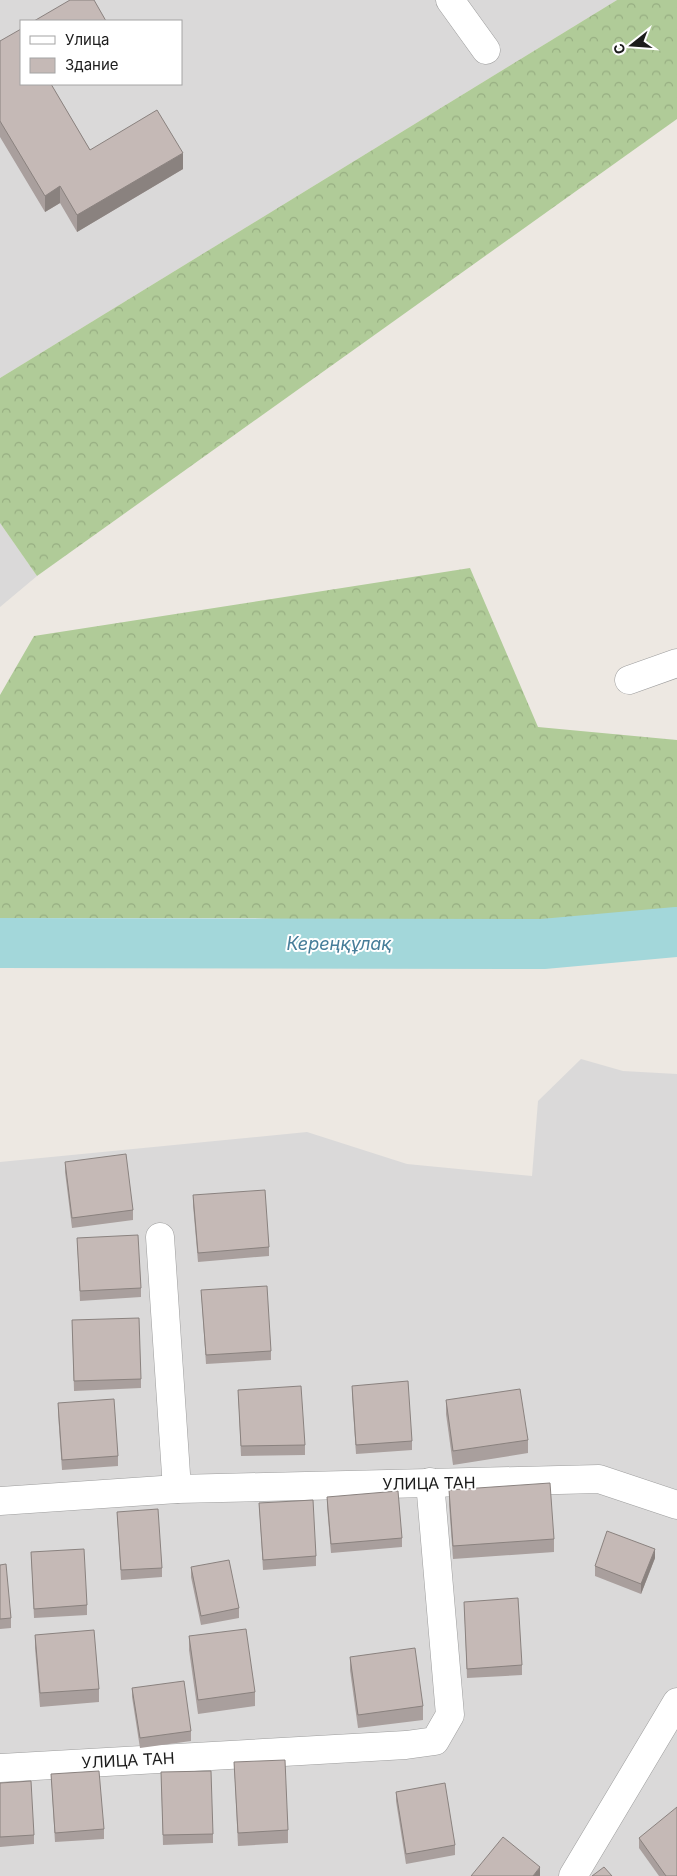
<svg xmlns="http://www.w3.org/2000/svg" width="677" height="1876" viewBox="0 0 677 1876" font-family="Inter,sans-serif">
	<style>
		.residential { fill: #dad9d9; fill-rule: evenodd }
		.forest { fill: url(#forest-crowns) }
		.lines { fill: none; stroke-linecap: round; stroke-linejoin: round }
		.river { stroke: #a3d7da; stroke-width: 50 }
		.street-casing { stroke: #9d9d9d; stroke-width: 29 }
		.street { stroke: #fff; stroke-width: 28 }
		.wall { fill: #a99f9d }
		.shaded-wall { fill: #8a827f }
		.building { fill: #c5b9b6; stroke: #8a827f }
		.labels { text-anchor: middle; stroke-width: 4; stroke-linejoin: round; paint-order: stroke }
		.street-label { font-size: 16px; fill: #1c1c1c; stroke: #fff }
		.water-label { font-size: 18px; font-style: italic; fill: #467d99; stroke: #fff }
	</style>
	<defs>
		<pattern id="forest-crowns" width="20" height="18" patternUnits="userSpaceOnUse" patternTransform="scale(1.25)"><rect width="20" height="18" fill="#b0cb98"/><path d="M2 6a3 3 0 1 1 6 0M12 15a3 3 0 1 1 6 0" fill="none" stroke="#97ae82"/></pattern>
	</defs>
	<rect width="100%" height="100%" fill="#ede8e2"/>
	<g class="residential">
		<path d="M0 0H617L0 378ZM21 21H181V84H21Z"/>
		<polygon points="0,523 37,576 0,607"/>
		<polygon points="581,1059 623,1071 677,1074 677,1876 0,1876 0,1162 307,1132 407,1164 532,1176 538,1101"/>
	</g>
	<g class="forest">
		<polygon points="617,0 677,0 677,119 37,576 0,523 0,378"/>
		<polygon points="470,568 538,727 677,740 677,940 255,918 0,918 0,695 34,636"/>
	</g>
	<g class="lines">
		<polyline class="river" points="0,943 543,944 677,932"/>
		<g class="street-casing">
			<g id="street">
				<polyline points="450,0 486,50"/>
				<polyline points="629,680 677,663"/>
				<polyline points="160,1237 177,1489"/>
				<polyline points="0,1501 177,1489 599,1479 677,1505"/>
				<polyline points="0,1768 406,1745 435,1741 450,1715 430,1482"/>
				<polyline points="573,1876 677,1702"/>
			</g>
		</g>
		<use href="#street" class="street"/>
	</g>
	<g class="wall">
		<polygon points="0,41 52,86 90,150 183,169 77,232 60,203 45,212 0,137"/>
		<polygon points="65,1162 133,1210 133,1220 72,1228 65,1172"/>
		<polygon points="193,1195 269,1247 269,1256 198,1262 193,1205"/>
		<polygon points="77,1238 141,1288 141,1297 80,1301"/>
		<polygon points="201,1290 271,1351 271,1360 206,1364"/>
		<polygon points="72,1320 141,1379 141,1388 74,1391"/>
		<polygon points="352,1386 412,1441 412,1450 356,1454 352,1395"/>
		<polygon points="238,1390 305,1445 305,1455 241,1456"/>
		<polygon points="446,1400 528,1440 528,1453 453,1465 446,1414"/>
		<polygon points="58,1403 118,1456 118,1466 62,1470 58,1413"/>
		<polygon points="449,1490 554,1539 554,1552 453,1559 449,1504"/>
		<polygon points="327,1497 402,1538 402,1547 331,1553 327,1506"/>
		<polygon points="259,1503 316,1556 316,1566 263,1570"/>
		<polygon points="117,1512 162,1568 162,1577 121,1580"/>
		<polygon points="31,1552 87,1605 87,1615 34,1618"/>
		<polygon points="655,1558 641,1594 595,1576 595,1566"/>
		<polygon points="0,1565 11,1618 11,1628 0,1629"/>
		<polygon points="191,1567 239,1608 239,1618 201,1625 191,1577"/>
		<polygon points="464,1602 522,1665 522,1675 467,1678"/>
		<polygon points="35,1635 99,1689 99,1702 40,1707 35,1648"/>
		<polygon points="189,1636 255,1692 255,1706 198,1714 189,1650"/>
		<polygon points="350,1657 423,1706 423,1720 358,1728 350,1670"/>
		<polygon points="132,1688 191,1731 191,1741 140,1748 132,1697"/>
		<polygon points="234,1762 288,1830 288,1843 238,1846"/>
		<polygon points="161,1772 213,1834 213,1843 163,1845"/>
		<polygon points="51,1774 104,1829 104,1839 55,1842"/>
		<polygon points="0,1783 34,1835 34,1844 0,1847"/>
		<polygon points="396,1792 455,1845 455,1855 406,1864 396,1801"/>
		<polygon points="639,1838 677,1876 659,1876 639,1848"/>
	</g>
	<g class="shaded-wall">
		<polygon points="183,153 183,169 77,232 77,215"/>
		<polygon points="60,186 60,203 45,212 45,196"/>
		<polygon points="655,1549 655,1558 641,1594 641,1584"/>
		<polygon points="540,1867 540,1876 533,1876"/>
	</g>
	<g class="building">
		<polygon points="70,0 94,0 106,21 34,21"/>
		<polygon points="21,29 21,84 51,84 90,150 157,110 183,153 77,215 60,186 45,196 0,121 0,41"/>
		<polygon points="126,1154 133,1210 72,1218 65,1162"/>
		<polygon points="265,1190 269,1247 198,1253 193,1195"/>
		<polygon points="138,1235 141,1288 80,1291 77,1238"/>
		<polygon points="267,1286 271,1351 206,1355 201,1290"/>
		<polygon points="139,1318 141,1379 74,1381 72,1320"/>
		<polygon points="408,1381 412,1441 356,1445 352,1386"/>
		<polygon points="301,1386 305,1445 241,1446 238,1390"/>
		<polygon points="520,1389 528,1440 453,1451 446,1400"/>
		<polygon points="114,1399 118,1456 62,1460 58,1403"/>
		<polygon points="550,1483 554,1539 453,1546 449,1490"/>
		<polygon points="398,1491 402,1538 331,1544 327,1497"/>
		<polygon points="313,1500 316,1556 263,1560 259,1503"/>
		<polygon points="158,1509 162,1568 121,1570 117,1512"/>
		<polygon points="607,1531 655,1549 641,1584 595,1566"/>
		<polygon points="84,1549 87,1605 34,1609 31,1552"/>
		<polygon points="229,1560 239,1608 201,1616 191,1567"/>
		<polygon points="6,1564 11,1618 0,1619 0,1565"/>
		<polygon points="518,1598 522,1665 467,1669 464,1602"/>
		<polygon points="246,1629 255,1692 198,1700 189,1636"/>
		<polygon points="94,1630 99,1689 40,1693 35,1635"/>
		<polygon points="415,1648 423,1706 358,1715 350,1657"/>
		<polygon points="184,1681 191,1731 140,1738 132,1688"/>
		<polygon points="285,1760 288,1830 238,1833 234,1762"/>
		<polygon points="99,1771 104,1829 55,1833 51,1774"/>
		<polygon points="211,1771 213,1834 163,1835 161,1772"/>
		<polygon points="31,1781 34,1835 0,1837 0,1783"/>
		<polygon points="445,1783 455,1845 406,1854 396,1792"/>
		<polygon points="677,1807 677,1876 666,1876 639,1838"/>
		<polygon points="503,1837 540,1867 533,1876 471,1876"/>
		<polygon points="604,1867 612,1876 592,1876"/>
	</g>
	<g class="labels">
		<g class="street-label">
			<text transform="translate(429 1483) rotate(-1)" y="6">УЛИЦА ТАН</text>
			<text transform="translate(128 1760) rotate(-3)" y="6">УЛИЦА ТАН</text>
		</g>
		<g class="water-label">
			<text x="339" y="950">Кереңқұлақ</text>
		</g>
	</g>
	<rect x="20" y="20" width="162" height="65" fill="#ffffff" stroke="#a4a4a4"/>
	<rect x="30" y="36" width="25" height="8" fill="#ffffff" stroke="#a4a4a4"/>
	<text x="65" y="45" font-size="15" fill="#1c1c1c">Улица</text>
	<rect x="30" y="58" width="25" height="15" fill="#c5b9b6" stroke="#a4a4a4"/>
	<text x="65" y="70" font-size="15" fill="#1c1c1c">Здание</text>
	<g transform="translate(632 45) rotate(253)" stroke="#ffffff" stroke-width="4" paint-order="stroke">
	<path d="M0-4L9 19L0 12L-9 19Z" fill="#1c1c1c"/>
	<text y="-8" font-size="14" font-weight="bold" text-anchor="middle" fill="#1c1c1c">С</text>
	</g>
</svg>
